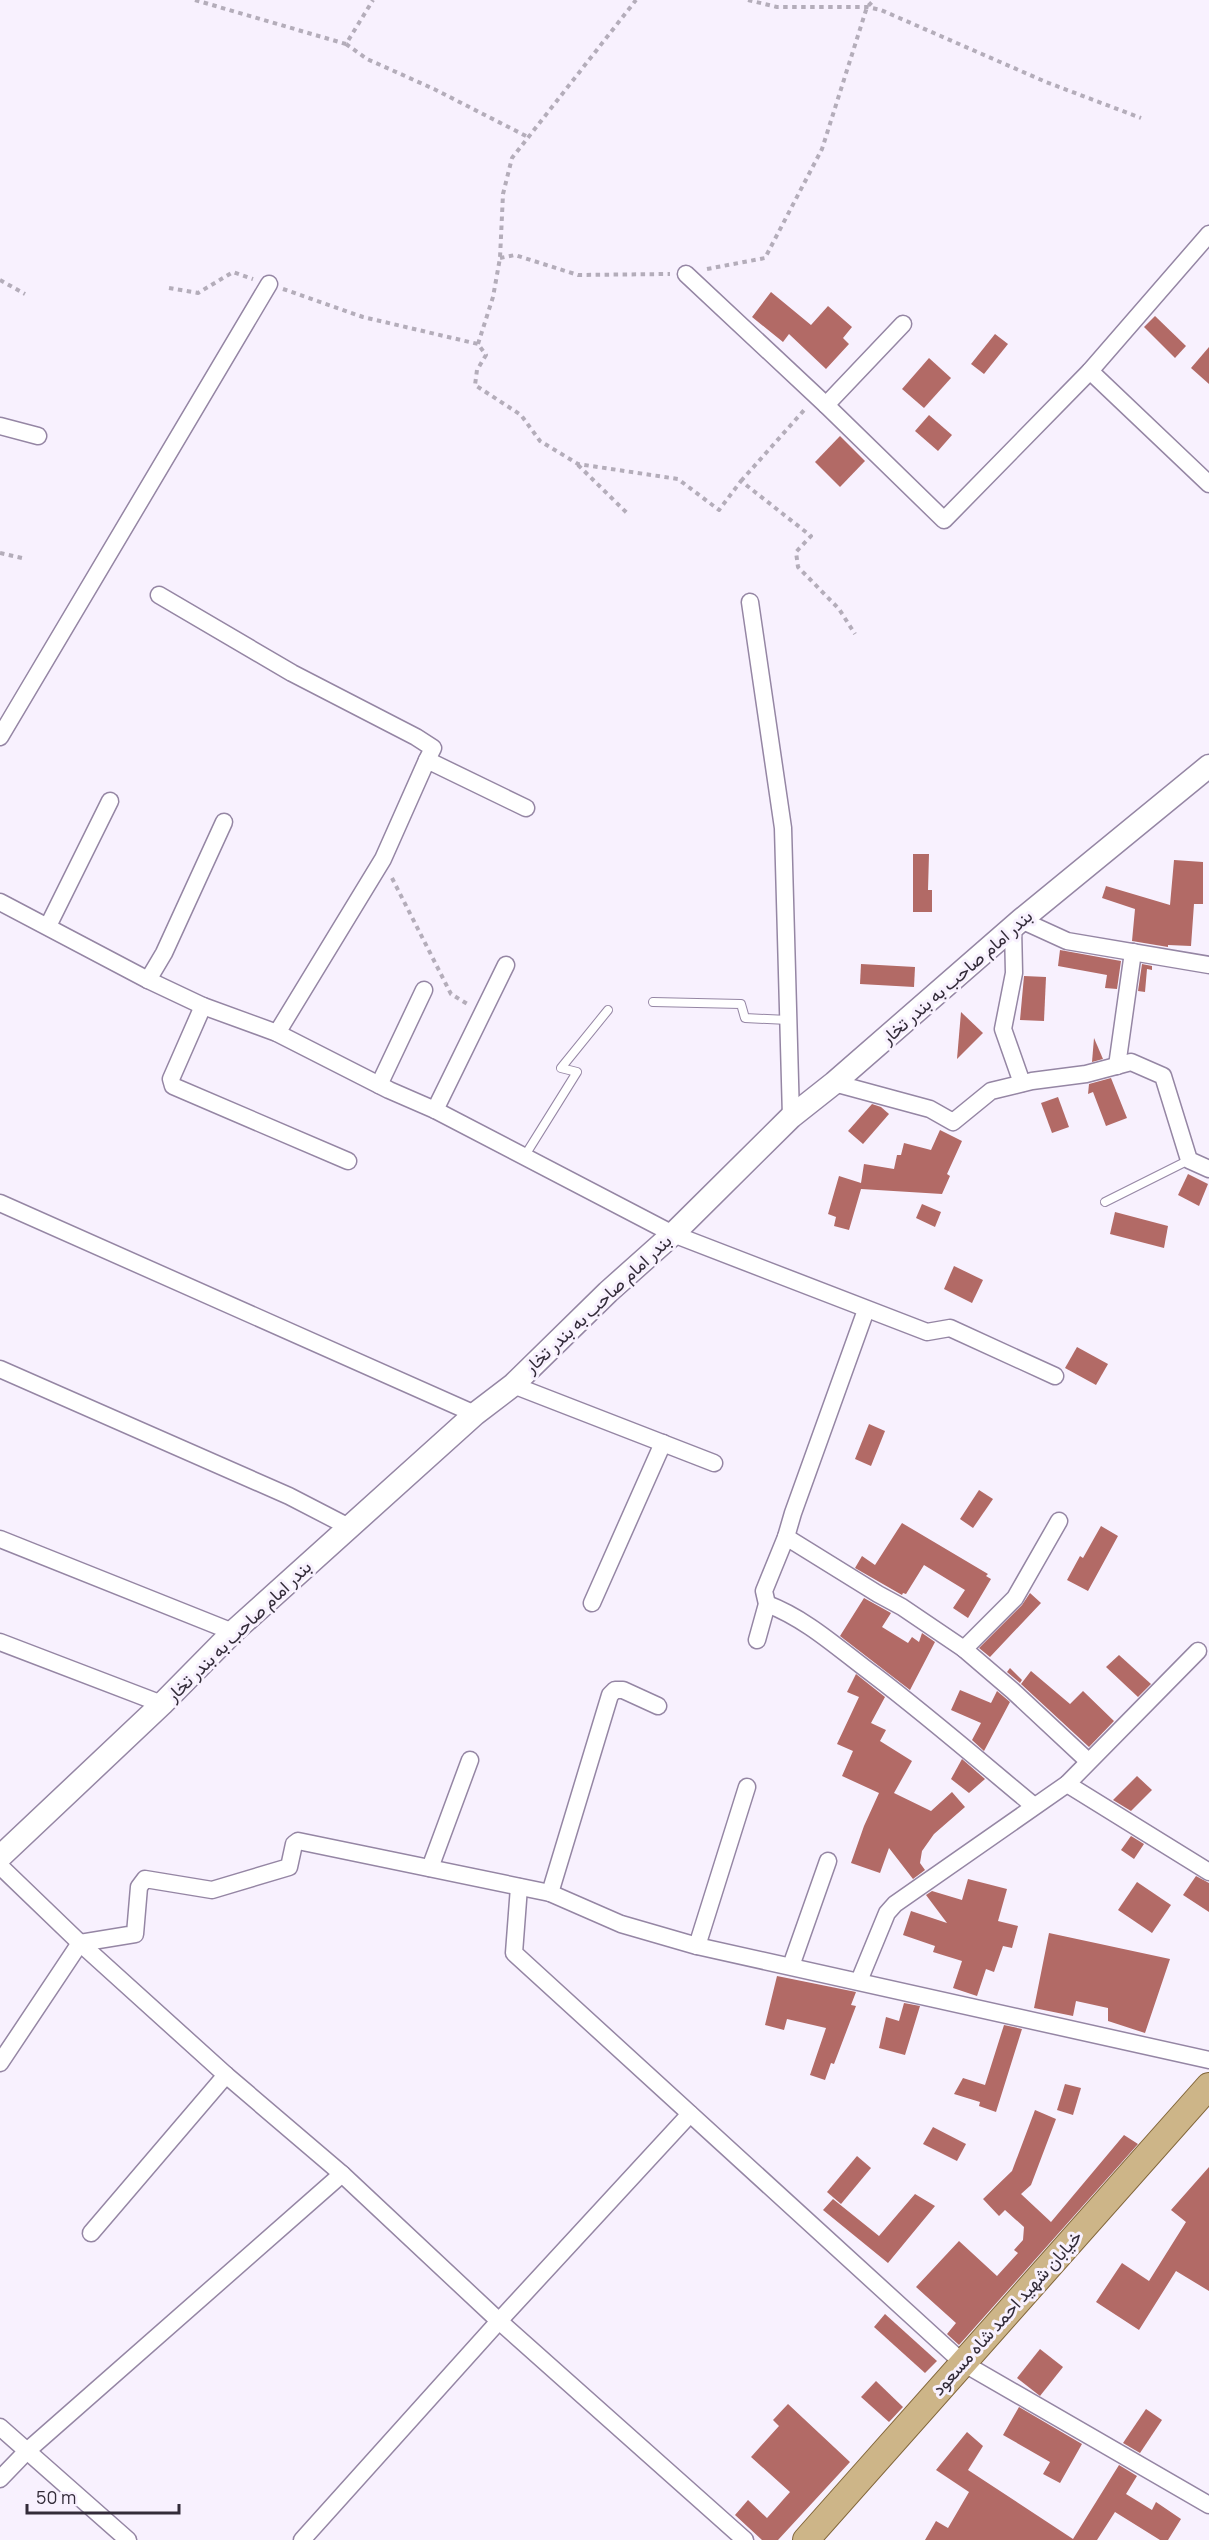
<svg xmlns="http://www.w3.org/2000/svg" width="1209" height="2540" viewBox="0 0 1209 2540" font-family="Manrope,Vazirmatn,sans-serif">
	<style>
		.building { fill: #b26a66 }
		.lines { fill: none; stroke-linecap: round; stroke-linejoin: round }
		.service-casing { stroke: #9586a4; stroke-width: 10 }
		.minor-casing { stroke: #9586a4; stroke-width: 19 }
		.secondary-casing { stroke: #9586a4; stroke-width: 25 }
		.primary-casing { stroke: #816539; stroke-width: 28 }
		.path { stroke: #b4adba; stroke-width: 4; stroke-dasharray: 4.5 4.5; stroke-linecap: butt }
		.service { stroke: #fff; stroke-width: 8 }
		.minor { stroke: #fff; stroke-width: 16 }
		.secondary { stroke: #fff; stroke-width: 22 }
		.primary { stroke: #cdb588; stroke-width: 26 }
		.labels { text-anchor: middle; stroke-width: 6; stroke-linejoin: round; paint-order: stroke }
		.street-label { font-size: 18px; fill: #332c39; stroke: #f8f1fe }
	</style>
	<rect width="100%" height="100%" fill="#f8f1fe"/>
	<g class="building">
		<polygon points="771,292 811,325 828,306 852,327 843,338 849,344 826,369 789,334 783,342 752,317"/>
		<polygon points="1155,316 1186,346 1175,358 1144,327"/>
		<polygon points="995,334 1008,344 984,374 971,364"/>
		<polygon points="1209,347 1209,384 1191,368"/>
		<polygon points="929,358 951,378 924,408 902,389"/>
		<polygon points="929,415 952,435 938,451 915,431"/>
		<polygon points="840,436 865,461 840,487 815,462"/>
		<polygon points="913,854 929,854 928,890 932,890 932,912 913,912"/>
		<polygon points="1174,860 1203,862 1203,904 1194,904 1191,946 1168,945 1168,947 1132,941 1135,909 1102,898 1106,886 1170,905"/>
		<polygon points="1060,950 1121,961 1117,989 1105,988 1107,975 1058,966"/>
		<polygon points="861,964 915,967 914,987 860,984"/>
		<polygon points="1142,964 1152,966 1152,970 1147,969 1145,992 1138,991"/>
		<polygon points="1024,976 1046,977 1044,1021 1020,1020"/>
		<polygon points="961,1012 983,1033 957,1059"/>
		<polygon points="1094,1038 1103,1059 1092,1062"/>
		<polygon points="1111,1078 1127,1118 1106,1126 1093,1092 1088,1094 1089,1084"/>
		<polygon points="1058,1097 1069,1127 1052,1133 1041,1103"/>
		<polygon points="872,1104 881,1107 889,1114 863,1144 848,1131"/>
		<polygon points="940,1130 962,1141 947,1174 950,1176 942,1194 861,1189 849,1230 834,1226 836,1217 828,1214 839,1176 861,1183 864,1164 894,1169 897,1155 901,1155 904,1143 931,1150"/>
		<polygon points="1188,1174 1208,1184 1199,1206 1178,1195"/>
		<polygon points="922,1204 941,1212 935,1227 916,1218"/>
		<polygon points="1115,1212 1168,1226 1164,1248 1110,1234"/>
		<polygon points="954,1266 983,1280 972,1303 944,1289"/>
		<polygon points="1077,1347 1108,1364 1096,1385 1065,1368"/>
		<polygon points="869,1424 885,1431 871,1466 855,1459"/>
		<polygon points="979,1490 993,1499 973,1528 960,1519"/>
		<polygon points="902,1523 988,1574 986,1576 991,1579 968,1618 953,1608 965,1590 924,1565 906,1594 903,1593 902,1595 855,1568 862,1556 875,1565"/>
		<polygon points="1101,1526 1118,1536 1088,1591 1067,1580 1080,1556 1083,1558"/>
		<polygon points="1030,1593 1041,1603 990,1657 979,1648 1022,1605"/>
		<polygon points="864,1598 891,1613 882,1627 908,1643 912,1637 919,1642 922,1633 935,1642 910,1690 840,1636"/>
		<polygon points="1119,1655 1151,1684 1138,1697 1106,1667"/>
		<polygon points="1010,1668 1022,1680 1020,1683 1007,1672"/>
		<polygon points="1031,1671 1070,1704 1083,1691 1114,1721 1089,1747 1021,1684"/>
		<polygon points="856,1674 885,1697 871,1723 886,1730 880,1741 912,1761 894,1793 931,1811 952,1792 965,1807 934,1834 922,1851 920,1863 925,1870 913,1879 889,1848 880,1873 851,1863 864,1826 879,1793 842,1776 853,1751 837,1744 859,1697 847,1692"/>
		<polygon points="960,1690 991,1703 997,1691 1010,1702 984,1751 972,1740 981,1723 951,1710"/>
		<polygon points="962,1759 985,1779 969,1793 951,1779"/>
		<polygon points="1137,1776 1152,1790 1131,1811 1113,1800"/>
		<polygon points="1131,1836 1144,1844 1134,1859 1121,1850"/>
		<polygon points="1196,1876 1209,1883 1209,1912 1183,1895"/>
		<polygon points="968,1879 1007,1889 998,1921 1018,1926 1012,1948 1003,1946 994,1972 986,1969 977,1996 953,1988 962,1961 933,1952 935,1946 903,1935 911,1911 947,1923 926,1895 932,1891 962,1900"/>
		<polygon points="1137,1882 1171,1905 1152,1933 1118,1910"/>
		<polygon points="1049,1933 1170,1959 1145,2033 1108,2021 1108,2008 1076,2001 1073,2016 1034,2008"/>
		<polygon points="777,1976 856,1992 851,2005 856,2006 834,2064 831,2063 825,2080 810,2075 826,2028 787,2019 784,2030 765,2025"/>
		<polygon points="904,2003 920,2006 905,2055 879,2048 886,2017 899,2021"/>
		<polygon points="1004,2025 1022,2029 996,2112 979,2106 980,2102 954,2094 963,2078 985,2085"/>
		<polygon points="1065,2084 1081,2088 1073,2115 1057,2110"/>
		<polygon points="1035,2110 1056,2119 1031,2185 1021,2194 1051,2222 1124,2135 1138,2144 959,2345 947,2334 956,2323 916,2287 959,2241 997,2276 1018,2253 1014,2250 1023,2240 1024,2227 1005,2210 999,2216 983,2199 1012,2171"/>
		<polygon points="933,2127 966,2144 957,2161 923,2144"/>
		<polygon points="857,2156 871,2168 841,2204 827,2192"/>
		<polygon points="1209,2167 1209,2291 1176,2271 1139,2330 1096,2302 1122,2263 1149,2281 1186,2222 1171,2210"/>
		<polygon points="915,2194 935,2206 888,2263 823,2210 833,2199 879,2236"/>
		<polygon points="885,2314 937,2361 925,2373 874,2327"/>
		<polygon points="1040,2349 1063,2367 1040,2396 1017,2378"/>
		<polygon points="876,2381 903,2407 889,2422 861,2397"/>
		<polygon points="788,2404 850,2462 778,2540 762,2540 735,2515 748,2500 767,2518 790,2492 751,2457 779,2426 773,2420"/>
		<polygon points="1019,2407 1082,2444 1060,2483 1043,2474 1050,2462 1003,2435"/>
		<polygon points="1146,2409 1162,2420 1140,2453 1123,2443"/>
		<polygon points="967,2432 983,2446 968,2470 1073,2539 1119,2465 1137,2476 1126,2494 1152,2510 1156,2502 1181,2519 1168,2540 1160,2540 1115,2512 1097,2540 925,2540 936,2521 948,2528 969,2492 936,2470"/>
	</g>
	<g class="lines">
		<g class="service-casing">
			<g id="service">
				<polyline points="653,1002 741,1004 745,1018 788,1020"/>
				<polyline points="524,1157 577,1072 561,1068 608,1010"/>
				<polyline points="1105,1202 1189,1160"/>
			</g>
		</g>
		<g class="minor-casing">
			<g id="minor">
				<polyline points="686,274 826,405 944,520 1090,371 1209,234"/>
				<polyline points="1090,371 1209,484"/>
				<polyline points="826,405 903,324"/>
				<polyline points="0,426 38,436"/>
				<polyline points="159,595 292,673 416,737 433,748 427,760"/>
				<polyline points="750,602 783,828 791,1117"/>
				<polyline points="0,737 269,284"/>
				<polyline points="0,902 148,980 203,1006 277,1033 389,1090 435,1110 673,1234 927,1332 950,1328 1055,1376"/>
				<polyline points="1021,920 1067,941 1209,965"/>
				<polyline points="48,926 110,801"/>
				<polyline points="1013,927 1014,973 1003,1029 1022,1083"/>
				<polyline points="148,980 164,953 224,822"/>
				<polyline points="203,1006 171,1079 173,1086 348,1161"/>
				<polyline points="277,1033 383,859 427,760 526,808"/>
				<polyline points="1117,1066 1133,952"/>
				<polyline points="834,1083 930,1109 953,1122 991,1091 1032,1081 1086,1074 1131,1062 1163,1076 1189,1160 1209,1169"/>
				<polyline points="379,1085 424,990"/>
				<polyline points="435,1110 506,965"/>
				<polyline points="0,1203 475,1414"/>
				<polyline points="0,1369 289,1496 349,1527"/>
				<polyline points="513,1385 714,1463"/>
				<polyline points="786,1537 878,1594 902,1607 964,1649 1013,1691 1088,1761"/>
				<polyline points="0,1539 233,1632"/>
				<polyline points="592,1603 663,1443"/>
				<path d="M767 1604C807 1619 840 1650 874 1675 929 1717 981 1762 1034 1806"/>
				<polyline points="757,1640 767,1604 764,1591 786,1537 793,1513 866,1310"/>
				<polyline points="0,1642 162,1704"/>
				<polyline points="964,1649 1015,1598 1059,1521"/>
				<polyline points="1067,1784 1209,1872"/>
				<polyline points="0,1866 80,1943 226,2075 342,2174 499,2321 745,2540"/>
				<polyline points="430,1868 470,1760"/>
				<polyline points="519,1887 514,1953 963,2363 1209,2505"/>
				<polyline points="550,1893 610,1695 615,1690 623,1690 658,1706"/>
				<polyline points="697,1946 747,1787"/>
				<polyline points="791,1966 828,1861"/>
				<polyline points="859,1981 887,1913 895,1904 1067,1784 1198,1651"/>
				<polyline points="0,2063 80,1943 135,1934 139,1887 145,1879 212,1890 289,1867 294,1844 298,1841 550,1893 621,1924 697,1946 1209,2060"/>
				<polyline points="91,2233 226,2075"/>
				<polyline points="0,2427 128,2540"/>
				<polyline points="0,2479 27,2451 342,2174"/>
				<polyline points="302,2540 499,2321 690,2114"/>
			</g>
		</g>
		<g class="secondary-casing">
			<polyline id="secondary" points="0,1857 162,1704 233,1632 475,1414 513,1385 608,1292 673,1234 791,1117 834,1083 1021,920 1209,766"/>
		</g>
		<g class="primary-casing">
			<polyline id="primary" points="806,2540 1209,2086"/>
		</g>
		<g class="path">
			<polyline points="195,0 346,44 373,0"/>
			<polyline points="748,0 777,7 867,7 881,10 1046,82 1141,118"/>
			<polyline points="346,44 367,59 434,89 528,137"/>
			<polyline points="500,258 515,255 578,275 670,274"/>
			<polyline points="707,269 765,258 822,149 867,7 874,0"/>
			<polyline points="0,280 25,294"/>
			<polyline points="169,288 198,293 233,272 253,279"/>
			<polyline points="283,289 363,317 478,344 486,355 477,370 475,385 521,415 540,441 578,464 678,479 719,510 741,481 811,536 796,552 798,567 839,609 855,634"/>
			<polyline points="478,344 493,297 500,258 503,194 512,158 636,0"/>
			<polyline points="578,465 629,515"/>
			<polyline points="741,481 806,408"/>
			<polyline points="0,553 22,558"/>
			<polyline points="392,878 451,994 469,1005"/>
		</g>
		<use href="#service" class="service"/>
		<use href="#minor" class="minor"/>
		<use href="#secondary" class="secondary"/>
		<use href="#primary" class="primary"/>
	</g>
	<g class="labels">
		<g class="street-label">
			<text transform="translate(957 977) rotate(-41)" y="6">بندر امام صاحب به بندر تخار</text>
			<text transform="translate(598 1304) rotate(-43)" y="6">بندر امام صاحب به بندر تخار</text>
			<text transform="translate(239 1631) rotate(-44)" y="6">بندر امام صاحب به بندر تخار</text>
			<text transform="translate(1007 2313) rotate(-48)" y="6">خیابان شهید احمد شاه مسعود</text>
		</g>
	</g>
	<path d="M27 2504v9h152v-9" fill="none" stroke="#332c39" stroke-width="3"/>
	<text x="36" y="2504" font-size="18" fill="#332c39" stroke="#f8f1fe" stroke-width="4.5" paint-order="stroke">50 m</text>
</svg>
